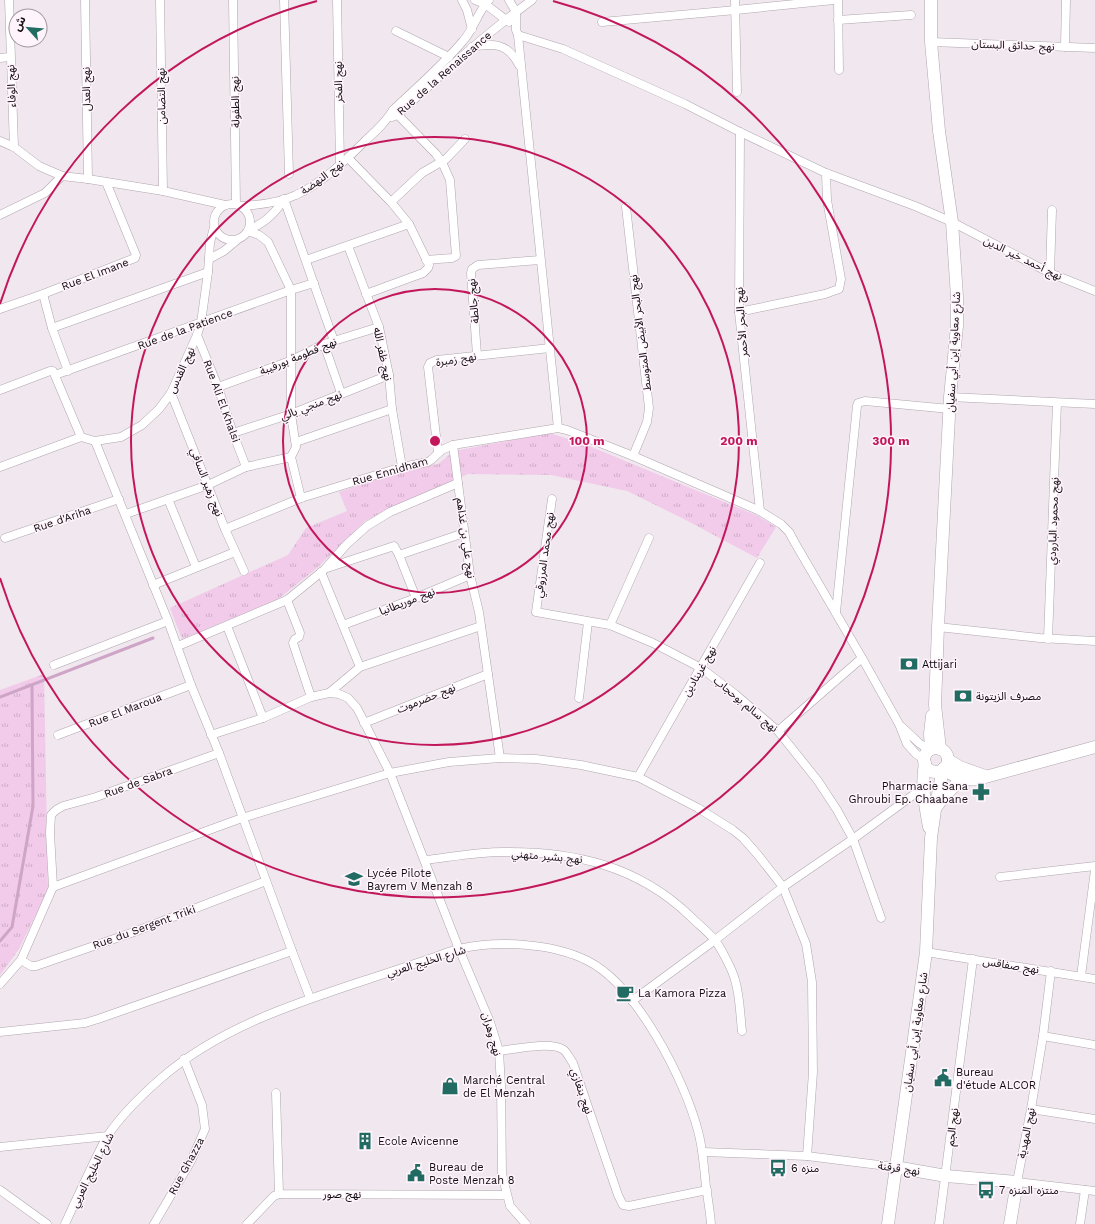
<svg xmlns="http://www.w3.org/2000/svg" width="1095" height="1224" viewBox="0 0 1095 1224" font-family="'Work Sans','Noto Sans Arabic',sans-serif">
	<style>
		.grass { fill: url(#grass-tufts) }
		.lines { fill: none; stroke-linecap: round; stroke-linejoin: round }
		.stream { stroke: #cea5c6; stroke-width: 3 }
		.street-casing { stroke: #b0a6ae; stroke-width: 9 }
		.secondary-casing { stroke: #b0a6ae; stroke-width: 13 }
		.street { stroke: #fff; stroke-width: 8 }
		.secondary { stroke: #fff; stroke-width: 12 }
		.ring { fill: none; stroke: #c2185b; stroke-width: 2 }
		.labels { text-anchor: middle; stroke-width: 3; stroke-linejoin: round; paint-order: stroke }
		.street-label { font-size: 11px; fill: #100c0f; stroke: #fff4fc }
		.poi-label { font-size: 11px; fill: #100c0f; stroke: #fff4fc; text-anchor: start }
		.centre { fill: #c2185b; stroke: #fff4fc; stroke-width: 2 }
		.ring-label { font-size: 12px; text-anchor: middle; font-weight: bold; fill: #c2185b; stroke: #fff4fc; stroke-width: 3; stroke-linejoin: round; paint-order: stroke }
	</style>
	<defs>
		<pattern id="grass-tufts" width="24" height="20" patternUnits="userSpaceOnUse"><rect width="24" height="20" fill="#f1cbe9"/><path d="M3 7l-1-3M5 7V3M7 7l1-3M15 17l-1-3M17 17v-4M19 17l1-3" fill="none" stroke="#ceadc7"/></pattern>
	</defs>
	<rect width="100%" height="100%" fill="#f1e7ef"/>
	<g class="grass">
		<polygon points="549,433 582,443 758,516 776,527 757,558 682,518 627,491 551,475 468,474 365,521 317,568 277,600 182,639 170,608 288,555 306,528 347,511 339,492 403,470 438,464 454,451"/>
		<polygon points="44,674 48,890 19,949 0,975 0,690"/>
	</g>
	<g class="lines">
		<g class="stream">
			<polyline points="0,697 153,638"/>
			<polyline points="0,941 12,927 33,806 32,686"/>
		</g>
		<g class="street-casing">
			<g id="street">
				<polyline points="9,0 14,147"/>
				<polyline points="85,0 88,179"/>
				<polyline points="160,0 163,191"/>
				<polyline points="233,0 236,204"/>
				<polyline points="284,0 289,174"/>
				<polyline points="337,0 340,164"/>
				<polyline points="462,0 467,10 472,29"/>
				<polyline points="475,0 485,4 509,22"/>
				<polyline points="509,0 516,12 516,30 518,35 558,428"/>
				<polyline points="735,0 737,92"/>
				<polyline points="838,0 839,70"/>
				<polyline points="838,20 911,15"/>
				<polyline points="602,22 736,10 834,0"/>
				<polyline points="396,31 449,57"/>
				<polyline points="518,35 563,49 685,104 740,132 826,173 915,206 952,222 1050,273 1095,291"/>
				<polyline points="931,42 1095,48"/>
				<path d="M472 47C494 43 508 43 519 65"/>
				<polyline points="1065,47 1066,0"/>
				<polyline points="0,58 10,57"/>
				<polyline points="393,110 436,154 442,162 450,180 456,256 452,258 426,260"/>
				<path d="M392 117 397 115C441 75 484 35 532 0"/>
				<polyline points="740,132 739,312 760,511"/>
				<polyline points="0,141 14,147 39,166 62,176 88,179 163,191 225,205"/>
				<polyline points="348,158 391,202 409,224 429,265 428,268 423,273 366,294"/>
				<polyline points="284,199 334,341"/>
				<polyline points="391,202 422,173 446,159 465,139"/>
				<circle cx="232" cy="222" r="18"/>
				<path d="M241 206C259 205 279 203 296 195 321 184 346 160 366 140 376 131 386 122 393 110 416 88 442 66 463 41 474 29 478 11 489 0"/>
				<polyline points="626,207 649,408 647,422 633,456"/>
				<polyline points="0,215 45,193 62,176"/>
				<path d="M250 229C265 223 275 214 284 199"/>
				<polyline points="248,231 259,235 268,242 291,290 291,414 296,447 291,457 301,498"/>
				<polyline points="348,246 379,327 389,375 392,409 402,467"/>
				<polyline points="209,259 224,251 237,240"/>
				<polyline points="306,260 409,224"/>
				<polyline points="1050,273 1052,210"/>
				<polyline points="43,294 52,328 68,371"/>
				<polyline points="0,309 43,294 135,258 136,255 106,182"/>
				<polyline points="739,312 825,294 839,289 841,279 827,200 826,173"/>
				<polyline points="52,328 208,272"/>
				<polyline points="197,335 218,387 233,433 246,467"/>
				<polyline points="324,344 341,393"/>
				<polyline points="477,355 471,273 472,269 478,265 540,260"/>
				<polyline points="55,375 291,290 314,283"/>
				<polyline points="218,387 290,361 324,344 379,327"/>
				<polyline points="0,390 50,371 53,371 81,437"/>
				<polyline points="171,393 225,529 244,571"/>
				<polyline points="950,397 1095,404"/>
				<polyline points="233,433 291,414 389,375"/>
				<polyline points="95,441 168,621 191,685 219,753 292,951 310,998"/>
				<polyline points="296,442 392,409"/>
				<polyline points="453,445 470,575 479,612 500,758"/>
				<polyline points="438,453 428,367 430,363 437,360 550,348"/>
				<polyline points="0,467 81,437 95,441 121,437 142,425 159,409 171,393 197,335 201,323 208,272 210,243 214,227"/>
				<polyline points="168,499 196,567"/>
				<polyline points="552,499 536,612 610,625 653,643 701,668 735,694 778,731 818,781 837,810 853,839 881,918"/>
				<polyline points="126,514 208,485 246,467 291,457"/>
				<polyline points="225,529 301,498 402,467 428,462 431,460 442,450 453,445 558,428 567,430 633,456 760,511 781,524 789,532 795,543 862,658 899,724 907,744 916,754 924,759"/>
				<polyline points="5,538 119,499"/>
				<polyline points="399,555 464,533"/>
				<polyline points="327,568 394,546 399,555 416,598"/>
				<polyline points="321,572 360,667"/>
				<polyline points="153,585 235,552"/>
				<polyline points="287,600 300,633 299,637 295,639 293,643 311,697"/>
				<polyline points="836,612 857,406 858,403 865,401 950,409"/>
				<polyline points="343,625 416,598 470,575"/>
				<polyline points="610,625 649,538"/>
				<polyline points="227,626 263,718"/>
				<polyline points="938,627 1040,638 1095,641"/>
				<polyline points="1048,639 1057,403"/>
				<polyline points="178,646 287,600 325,569 346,545 367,526 390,512 458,483"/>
				<polyline points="54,665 168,621"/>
				<polyline points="329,693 360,667 481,626"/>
				<polyline points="579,698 588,622"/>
				<polyline points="364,723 488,674"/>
				<polyline points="902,727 919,743 929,750"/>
				<polyline points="778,731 862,658"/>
				<polyline points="58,735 191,685"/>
				<polyline points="211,735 263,718 311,697 329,693 339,694 348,698 357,708 390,773 459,949 490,1022 499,1051 501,1086 502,1174 510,1206 526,1224"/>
				<polyline points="638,777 760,563"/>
				<path d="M425 860C451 857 477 852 503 852 574 851 638 866 690 916 698 924 707 931 714 939 720 946 733 971 735 980 740 996 740 1014 742 1031"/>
				<polyline points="1000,877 1095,866"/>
				<polyline points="53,887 242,818 390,773 449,762 500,758 536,759 581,765 638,777 698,808 733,830 743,838 758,855 783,887 806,944 812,982 813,1072 807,1156"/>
				<polyline points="926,952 1095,979"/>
				<polyline points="21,960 31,966 36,966 134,932 266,881"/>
				<polyline points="1051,971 1043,1036 1031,1109 1017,1182 1095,1191"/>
				<polyline points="1081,976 1095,870"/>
				<polyline points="0,984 21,960 53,887 50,833 51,815 56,810 63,806 96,797 219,753"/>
				<polyline points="632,1001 715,940 783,887 853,839 909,798 922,789"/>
				<polyline points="0,1032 85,1023 98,1019 292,951"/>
				<polyline points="1043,1036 1095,1045"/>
				<path d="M499 1051C515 1049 551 1041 564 1050 568 1054 570 1059 573 1063L618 1195 623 1205 629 1206 707 1190"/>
				<polyline points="276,1093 279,1194 506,1195"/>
				<polyline points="1031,1109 1095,1119"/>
				<polyline points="0,1147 108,1136"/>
				<polyline points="703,1152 807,1156 895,1167"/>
				<polyline points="0,1190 47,1224"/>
				<path d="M65 1224C75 1202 85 1181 95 1160 99 1152 103 1143 108 1135 121 1116 142 1095 159 1080 220 1026 302 1001 378 976 396 970 414 964 432 958 441 955 450 951 459 949 497 940 553 943 588 961 636 985 685 1080 698 1131 703 1149 704 1168 706 1187 708 1199 710 1212 711 1224"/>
				<polyline points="154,1224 191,1161 205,1129 202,1105 184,1059"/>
				<polyline points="247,1224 274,1196 279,1194"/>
				<polyline points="939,1224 973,959"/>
				<polyline points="1080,1224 1085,1190"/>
			</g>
		</g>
		<g class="secondary-casing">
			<g id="secondary">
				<polyline points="931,0 931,42 939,131 952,222 957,297 957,326 950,397 938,627 935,705 940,749"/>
				<circle cx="936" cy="760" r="12"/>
				<polyline points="931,749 930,734 932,716"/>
				<polyline points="948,760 960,767 985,776"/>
				<path d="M925 763C921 785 925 805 929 827"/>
				<path d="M944 768C954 778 964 781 978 779L1095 747"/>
				<polyline points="936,807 947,793 962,779"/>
				<polyline points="895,1167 946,1176 1017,1182 1010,1224"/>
				<polyline points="888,1224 926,952 931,838 935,810 943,769"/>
			</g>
		</g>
		<use href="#street" class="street"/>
		<use href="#secondary" class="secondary"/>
	</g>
	<g class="ring">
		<circle cx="435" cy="441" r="152"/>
		<circle cx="435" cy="441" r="304"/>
		<path d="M0 304A456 456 0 0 1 317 1M553 1A456 456 0 1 1 0 578"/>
	</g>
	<defs>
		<g id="bank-bare" transform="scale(1.38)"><path d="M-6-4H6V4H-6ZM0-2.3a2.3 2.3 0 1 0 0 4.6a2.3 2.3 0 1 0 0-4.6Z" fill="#226b62" stroke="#fff4fc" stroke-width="2.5" paint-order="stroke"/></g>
		<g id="pharmacy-bare" transform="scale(1.38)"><path d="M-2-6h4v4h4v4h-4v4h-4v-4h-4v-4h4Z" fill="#226b62" stroke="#fff4fc" stroke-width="2.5" paint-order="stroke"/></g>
		<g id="school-bare" transform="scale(1.38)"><path d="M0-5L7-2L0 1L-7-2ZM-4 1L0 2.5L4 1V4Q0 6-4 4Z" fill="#226b62" stroke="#fff4fc" stroke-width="2.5" paint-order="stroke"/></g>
		<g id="cafe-bare" transform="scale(1.38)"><path d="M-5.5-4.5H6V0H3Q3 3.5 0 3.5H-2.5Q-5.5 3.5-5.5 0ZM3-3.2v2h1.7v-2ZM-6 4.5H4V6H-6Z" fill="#226b62" stroke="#fff4fc" stroke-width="2.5" paint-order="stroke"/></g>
		<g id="civic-bare" transform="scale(1.38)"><path d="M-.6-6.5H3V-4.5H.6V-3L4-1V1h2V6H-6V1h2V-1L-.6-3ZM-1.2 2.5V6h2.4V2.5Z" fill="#226b62" stroke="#fff4fc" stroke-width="2.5" paint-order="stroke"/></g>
		<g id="shop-bare" transform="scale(1.38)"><path d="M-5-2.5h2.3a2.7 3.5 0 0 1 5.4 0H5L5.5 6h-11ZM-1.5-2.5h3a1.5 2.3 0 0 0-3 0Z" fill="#226b62" stroke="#fff4fc" stroke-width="2.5" paint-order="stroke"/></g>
		<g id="building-bare" transform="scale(1.38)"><path d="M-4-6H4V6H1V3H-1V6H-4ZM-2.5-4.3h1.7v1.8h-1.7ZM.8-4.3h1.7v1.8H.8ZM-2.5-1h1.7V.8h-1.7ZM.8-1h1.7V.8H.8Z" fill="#226b62" stroke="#fff4fc" stroke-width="2.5" paint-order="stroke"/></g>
		<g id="bus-bare" transform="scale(1.38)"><path d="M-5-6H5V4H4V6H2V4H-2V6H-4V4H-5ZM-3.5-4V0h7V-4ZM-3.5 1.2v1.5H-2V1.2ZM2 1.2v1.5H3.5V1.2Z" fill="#226b62" stroke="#fff4fc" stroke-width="2.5" paint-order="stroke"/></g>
	</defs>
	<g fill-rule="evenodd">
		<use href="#bank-bare" x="909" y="664"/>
		<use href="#bank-bare" x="963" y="696"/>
		<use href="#pharmacy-bare" x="981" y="792"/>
		<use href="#school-bare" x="354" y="879"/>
		<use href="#cafe-bare" x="625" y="993"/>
		<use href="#civic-bare" x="943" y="1078"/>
		<use href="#shop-bare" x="450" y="1086"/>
		<use href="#building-bare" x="365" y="1141"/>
		<use href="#bus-bare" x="778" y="1168"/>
		<use href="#civic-bare" x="416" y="1173"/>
		<use href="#bus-bare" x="986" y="1190"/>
	</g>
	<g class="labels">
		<g class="street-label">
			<text transform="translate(1013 45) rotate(2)" y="4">نهج حدائق البستان</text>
			<text transform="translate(444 73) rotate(-41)" y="4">Rue de la Renaissance</text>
			<text transform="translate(338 82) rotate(-91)" y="4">نهج الفخر</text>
			<text transform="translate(11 86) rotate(-92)" y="4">نهج الوفاء</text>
			<text transform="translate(86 89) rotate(-91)" y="4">نهج العدل</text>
			<text transform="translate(161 96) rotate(-91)" y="4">نهج التضامن</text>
			<text transform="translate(235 102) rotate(-91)" y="4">نهج الطفولة</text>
			<text transform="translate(322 177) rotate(-36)" y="4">نهج النهضة</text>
			<text transform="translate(1023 258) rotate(26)" y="4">نهج أحمد خير الدين</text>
			<text transform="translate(95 274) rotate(-21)" y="4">Rue El Imane</text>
			<text transform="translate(473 301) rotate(-95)" y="4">نهج جالطة</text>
			<text transform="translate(741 322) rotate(-94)" y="4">نهج البحر الأحمر</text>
			<text transform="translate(185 329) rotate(-20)" y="4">Rue de la Patience</text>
			<text transform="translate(640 333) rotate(-97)" y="4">نهج البحر الأبيض المتوسط</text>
			<text transform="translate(953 352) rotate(-87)" y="4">شارع معاوية إبن أبي سفيان</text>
			<text transform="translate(383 354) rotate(78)" y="4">نهج ظفر الله</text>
			<text transform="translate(298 356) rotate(-22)" y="4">نهج فطومة بورقيبة</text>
			<text transform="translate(456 359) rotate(-9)" y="4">نهج زمبرة</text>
			<text transform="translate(181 370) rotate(-65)" y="4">نهج القدس</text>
			<text transform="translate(222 401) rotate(70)" y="4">Rue Ali El Khalsi</text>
			<text transform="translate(311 405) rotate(-21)" y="4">نهج منجي بالي</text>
			<text transform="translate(390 471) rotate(-16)" y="4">Rue Ennidham</text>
			<text transform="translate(207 482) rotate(69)" y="4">نهج زهير السافي</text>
			<text transform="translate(62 519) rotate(-19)" y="4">Rue d'Ariha</text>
			<text transform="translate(1053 521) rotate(-88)" y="4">نهج محمود البارودي</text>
			<text transform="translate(466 538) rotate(82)" y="4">نهج علي بن غذاهم</text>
			<text transform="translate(544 555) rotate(-82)" y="4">نهج محمد المرزوقي</text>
			<text transform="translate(407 601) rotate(-21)" y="4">نهج موريطانيا</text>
			<text transform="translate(699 671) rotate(-60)" y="4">نهج غرينادين</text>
			<text transform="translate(426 698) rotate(-22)" y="4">نهج حضرموت</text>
			<text transform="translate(746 704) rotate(40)" y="4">نهج سالم بوحجاب</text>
			<text transform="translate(125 710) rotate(-21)" y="4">Rue El Maroua</text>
			<text transform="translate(138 782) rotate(-20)" y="4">Rue de Sabra</text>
			<text transform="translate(547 856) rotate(5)" y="4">نهج بشير متهني</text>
			<text transform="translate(144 927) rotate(-20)" y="4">Rue du Sergent Triki</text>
			<text transform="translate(426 961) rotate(-17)" y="4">شارع الخليج العربي</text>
			<text transform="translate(1011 965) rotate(9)" y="4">نهج صفاقس</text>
			<text transform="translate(915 1032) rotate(-82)" y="4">شارع معاوية إبن أبي سفيان</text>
			<text transform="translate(492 1034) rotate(74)" y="4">نهج وهران</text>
			<text transform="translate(582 1091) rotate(71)" y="4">نهج بنغازي</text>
			<text transform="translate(952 1127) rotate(-83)" y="4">نهج الجم</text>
			<text transform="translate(1026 1133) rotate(-79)" y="4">نهج المهدية</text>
			<text transform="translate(186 1166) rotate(-62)" y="4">Rue Ghazza</text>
			<text transform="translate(899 1168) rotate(8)" y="4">نهج قرقنة</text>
			<text transform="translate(92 1170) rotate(-63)" y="4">شارع الخليج العربي</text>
			<text x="342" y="1198">نهج صور</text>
		</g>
		<g class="poi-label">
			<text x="922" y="668">Attijari</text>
			<text x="976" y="700">مصرف الزيتونة</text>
			<text x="968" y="790" text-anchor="end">Pharmacie Sana<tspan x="968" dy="13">Ghroubi Ep. Chaabane</tspan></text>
			<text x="367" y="877">Lycée Pilote<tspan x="367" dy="13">Bayrem V Menzah 8</tspan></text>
			<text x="638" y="997">La Kamora Pizza</text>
			<text x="956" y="1076">Bureau<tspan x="956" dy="13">d'étude ALCOR</tspan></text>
			<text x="463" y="1084">Marché Central<tspan x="463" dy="13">de El Menzah</tspan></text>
			<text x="378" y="1145">Ecole Avicenne</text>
			<text x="429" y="1171">Bureau de<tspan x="429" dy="13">Poste Menzah 8</tspan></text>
			<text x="791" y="1172">منزه 6</text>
			<text x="999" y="1194">منتزه المنزه 7</text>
		</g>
	</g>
	<circle cx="435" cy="441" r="6" class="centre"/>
	<g class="ring-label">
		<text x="587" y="445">100 m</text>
		<text x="739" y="445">200 m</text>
		<text x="891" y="445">300 m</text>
	</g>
	<g transform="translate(28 28) rotate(297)"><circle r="19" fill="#fff4fc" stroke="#9f979d"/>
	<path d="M0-3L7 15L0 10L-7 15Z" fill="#226b62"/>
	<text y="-6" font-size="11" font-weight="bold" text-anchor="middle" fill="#100c0f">ش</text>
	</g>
</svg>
